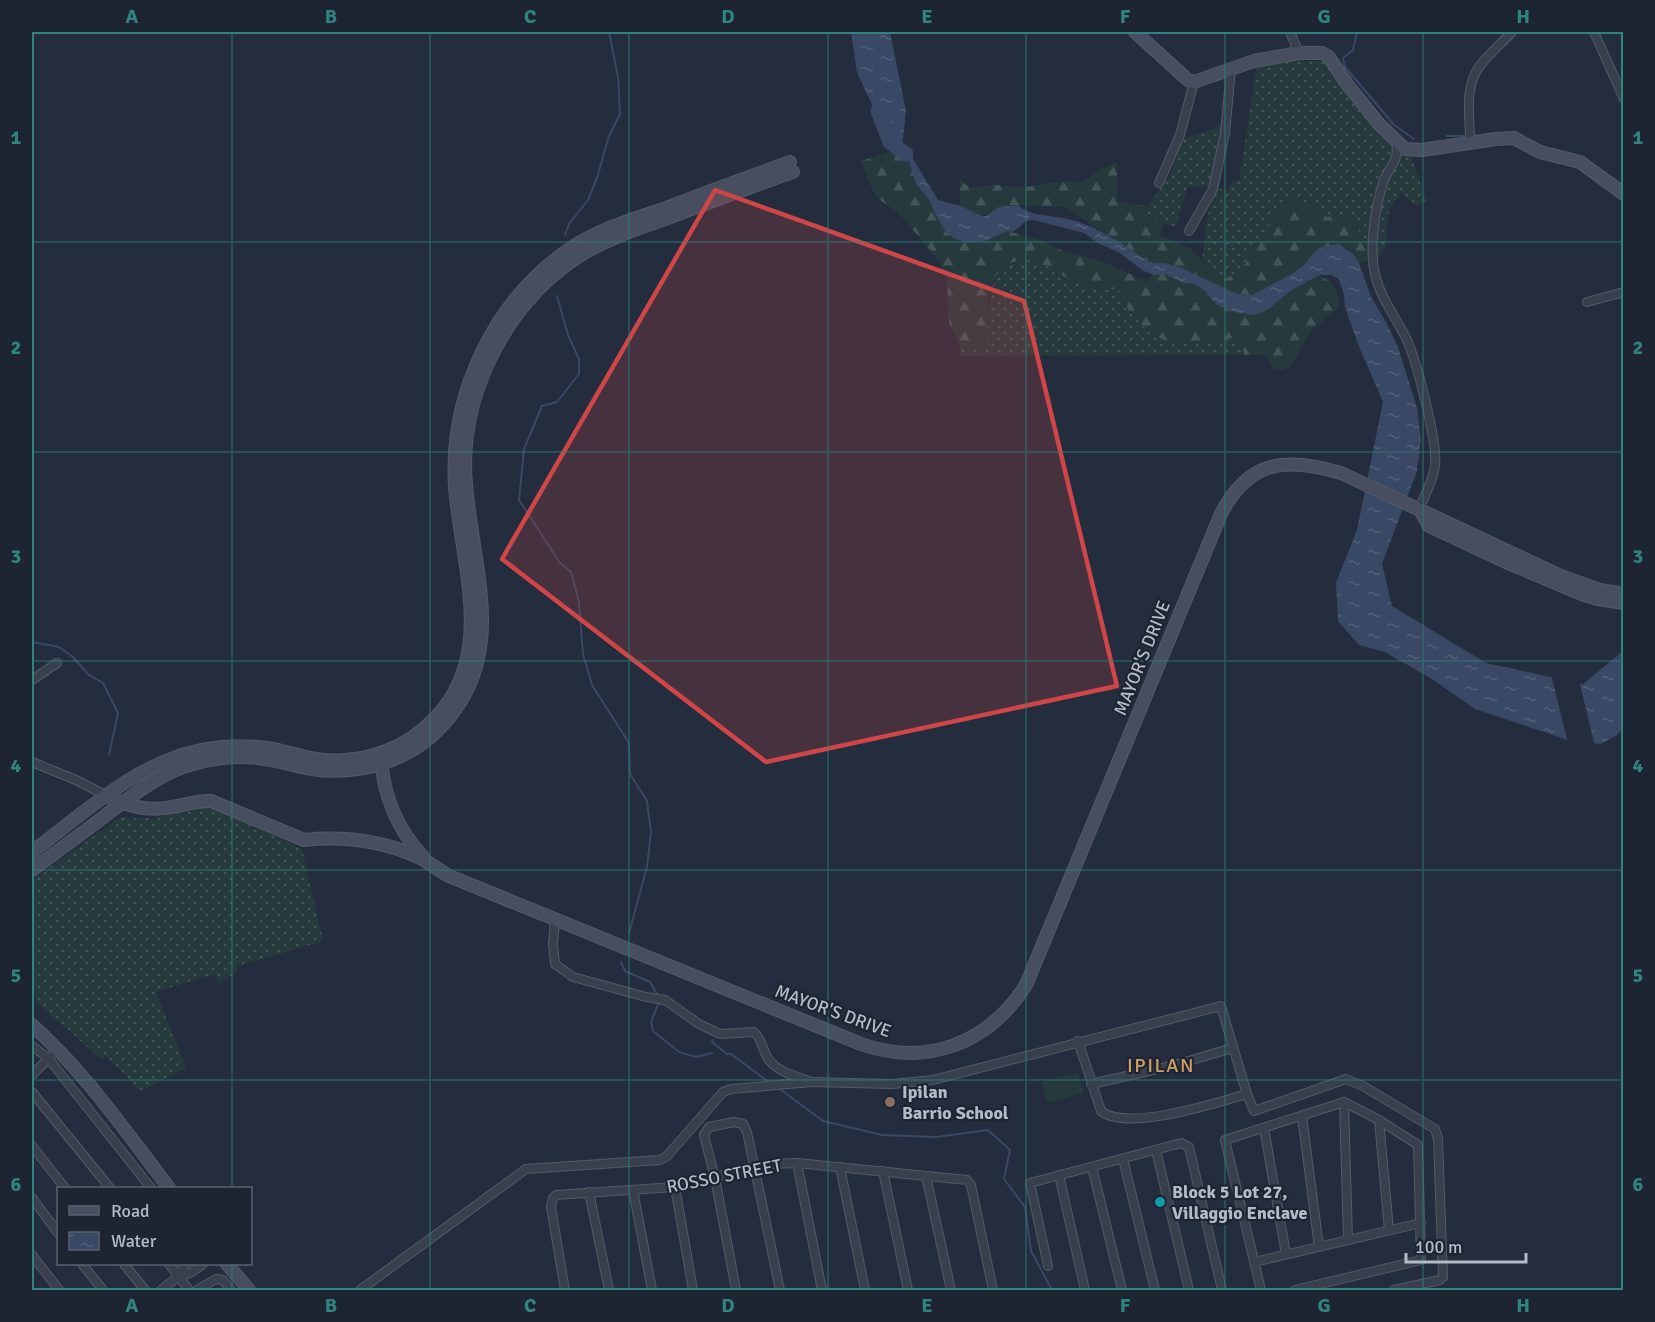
<svg xmlns="http://www.w3.org/2000/svg" width="1655" height="1322" viewBox="0 0 1655 1322" font-family="Signika,sans-serif">
	<style>
		.grass { fill: url(#grass-dots) }
		.forest { fill: url(#forest-firs) }
		.green { fill: #263a3e }
		.water { fill: url(#water-ripples) }
		.pier { fill: #242d3d }
		.lines { fill: none; stroke-linecap: round; stroke-linejoin: round }
		.stream { stroke: #394864; stroke-width: 2 }
		.river { stroke: #394864; stroke-width: 15 }
		.street-casing { stroke: #535b68; stroke-width: 10 }
		.secondary-casing { stroke: #535b68; stroke-width: 14 }
		.street { stroke: #38404d; stroke-width: 8 }
		.secondary { stroke: #464e60; stroke-width: 12 }
		.marked { fill: #cf4548; fill-opacity: 0.2; stroke: #cf4548; stroke-width: 4.5; stroke-linejoin: round }
		.grid { fill: none; stroke: #308480; stroke-width: 1.5; stroke-opacity: 0.55 }
		.education-dot { fill: #8d6e63; stroke: #1d2532; stroke-width: 2 }
		.culture-dot { fill: #0f9aa8; stroke: #1d2532; stroke-width: 2 }
		.labels { text-anchor: middle; stroke-width: 4.5; stroke-linejoin: round; paint-order: stroke }
		.street-label { font-size: 18px; fill: #b4bbc8; stroke: #1d2532 }
		.poi-label { font-size: 18px; font-weight: bold; fill: #b4bbc8; stroke: #1d2532; text-anchor: start }
		.neighbourhood-label { font-size: 20px; letter-spacing: 1.5px; fill: #d29c65; stroke: #1d2532 }
		.neatline { fill: none; stroke: #308480; stroke-width: 2 }
		.grid-label { font-size: 20px; text-anchor: middle; font-weight: bold; fill: #308480 }
	</style>
	<defs>
		<pattern id="grass-dots" width="8" height="8" patternUnits="userSpaceOnUse" patternTransform="scale(1.5)"><rect width="8" height="8" fill="#263a3e"/><path d="M2 2h.1M6 6h.1" fill="none" stroke="#435558" stroke-width="1.8" stroke-linecap="round"/></pattern>
		<pattern id="forest-firs" width="22" height="20" patternUnits="userSpaceOnUse" patternTransform="scale(1.5)"><rect width="22" height="20" fill="#263a3e"/><path d="M5 1l3.5 6h-7zM16 11l3.5 6h-7z" fill="#435558"/></pattern>
		<pattern id="water-ripples" width="26" height="14" patternUnits="userSpaceOnUse" patternTransform="scale(1.5)"><rect width="26" height="14" fill="#394864"/><path d="M2 4q2-2 4 0t4 0M15 11q2-2 4 0t4 0" fill="none" stroke="#536079"/></pattern>
	</defs>
	<rect width="100%" height="100%" fill="#242d3d"/>
	<g class="grass">
		<path d="M1289 60 1327 62 1411 155 1426 200 1417 206 1402 195C1380 207 1391 242 1383 252 1380 256 1374 257 1370 259 1369 237 1355 228 1340 215L1327 217 1313 207 1286 202 1273 210 1269 215V230L1266 236 1254 246 1246 263 1235 274 1225 279 1221 278 1202 259 1208 214 1217 188 1228 191 1232 181H1239L1255 76 1258 66Z"/>
		<polygon points="1224,122 1208,187 1188,186 1176,227 1164,224 1146,213 1147,206 1170,176 1183,139 1207,132"/>
		<path d="M1025 259 1044 264 1071 280 1099 290 1118 289 1126 299 1128 310 1151 334 1216 341 1231 338 1240 344 1245 355 960 356V346L979 348C982 334 986 320 989 306 993 277 995 268 1025 259Z"/>
		<polygon points="208,805 302,849 323,941 236,967 237,972 218,984 215,974 156,992 186,1068 141,1091 106,1056 101,1059 39,1004 32,992 32,880 120,817 155,818"/>
	</g>
	<g class="forest">
		<path d="M894 150 909 161 930 201 935 214 955 239 970 243 985 241 1007 231 1040 240 1066 252 1100 261 1137 277 1148 280 1153 275 1165 274 1184 283 1194 284 1204 290 1212 299 1266 311 1290 291 1319 275C1336 284 1337 289 1339 308L1312 329 1290 367 1281 370 1272 368 1267 355 1259 354 1245 355 1240 344 1231 338 1198 344 1169 342 1151 334 1140 323 1128 310 1126 299 1118 289C1101 290 1088 288 1073 281 1052 271 1029 248 1005 267 1000 271 993 278 991 285 986 303 988 326 987 345L979 348 960 346 949 323 947 278 939 261 898 212 881 201 873 191 861 161Z"/>
		<path d="M1117 162V201L1147 206 1146 213 1164 224 1159 235 1189 248 1221 278 1225 279 1235 274 1246 263 1254 246 1266 236 1269 230V215L1273 210 1292 200 1313 207 1327 217 1340 215 1348 216C1358 231 1369 240 1370 259L1359 263 1354 255 1314 252 1306 264 1292 274 1252 295 1237 294 1182 268 1165 263H1154L1146 260 1065 207 1008 205C998 207 988 218 979 215 973 213 967 209 960 206V178C969 193 981 185 994 185 1004 185 1014 188 1023 187 1043 186 1061 178 1081 183L1107 166Z"/>
	</g>
	<polygon class="green" points="1078,1073 1084,1093 1047,1103 1041,1082"/>
	<path class="water" d="M851 32H890L906 111 902 147 909 152 938 200 961 206 981 216H986L999 207 1018 205C1029 216 1048 215 1062 218 1094 223 1120 243 1146 260L1154 263H1165L1182 268 1237 294 1252 295 1292 274 1305 264 1314 252 1322 247 1339 244 1354 255 1359 263 1371 297 1386 322 1398 347 1417 408 1421 440 1417 471 1382 564 1392 606 1486 663 1583 684 1623 651V728L1617 735 1601 744 1574 742 1475 709 1432 679 1385 652 1359 645 1338 621 1336 583 1357 530 1383 402 1358 344 1345 307 1344 295 1339 279 1331 275H1319L1290 291 1266 311 1253 315 1235 312 1217 305 1204 290 1194 284 1184 283 1165 274 1153 275 1142 270 1120 253 1098 243 1084 233 1034 220 1026 221 1013 232 1007 231 985 241 970 243 955 239 944 229 935 214 930 201 916 184 909 161 894 150 857 73Z"/>
	<polygon class="pier" points="1551,674 1579,680 1595,747 1568,743"/>
	<g class="lines">
		<g class="stream">
			<polyline points="1357,32 1353,50 1343,58 1345,67 1394,125 1414,139"/>
			<polyline points="1447,136 1467,136"/>
			<polyline points="565,235 569,224 588,200 597,178 609,136 620,114 618,77 609,32"/>
			<polyline points="557,296 568,335 579,359 579,374 557,402 542,406 524,449 519,500 560,563 571,572 579,602 583,654 592,685 629,743 630,774 647,801 651,832 647,867 629,933"/>
			<polyline points="32,642 59,647 73,657 89,675 103,683 118,713 109,755"/>
			<polyline points="621,962 625,971 650,982 658,996"/>
			<polyline points="659,1002 651,1022 653,1031 679,1052 696,1057 712,1053"/>
			<polyline points="713,1040 712,1042 727,1054 731,1054 770,1083"/>
			<polyline points="777,1087 823,1121 882,1135 936,1137 988,1130 1010,1150 1004,1179 1025,1207 1031,1251 1052,1290"/>
		</g>
		<polyline class="river" points="878,111 890,142 906,154"/>
		<g class="street-casing">
			<g id="street">
				<polyline points="1290,32 1299,53"/>
				<polyline points="1594,32 1624,99"/>
				<path d="M1396 141C1400 164 1389 164 1383 183 1375 208 1369 249 1375 274 1380 297 1395 316 1405 336 1416 357 1438 443 1435 466 1433 481 1425 495 1419 509"/>
				<path d="M1470 142C1470 117 1464 88 1479 67 1488 54 1501 44 1512 32"/>
				<polyline points="1159,183 1180,135 1194,82"/>
				<polyline points="1189,231 1213,189 1225,133 1231,69"/>
				<polyline points="1587,302 1624,292"/>
				<polyline points="32,680 57,663"/>
				<polyline points="32,762 76,780 107,796"/>
				<path d="M555 920 553 944 555 964 573 977 646 997 665 1000 699 1024 720 1034 754 1032C761 1038 763 1049 767 1057 775 1071 795 1076 809 1081"/>
				<path d="M1078 1041 1101 1111C1127 1132 1216 1103 1247 1094"/>
				<polyline points="32,1046 48,1058 151,1188"/>
				<polyline points="32,1075 58,1049"/>
				<polyline points="1091,1084 1171,1066 1233,1048"/>
				<polyline points="32,1092 110,1188"/>
				<polyline points="1344,1102 1348,1240"/>
				<polyline points="1302,1116 1319,1247"/>
				<polyline points="1379,1120 1389,1230"/>
				<polyline points="1264,1128 1286,1254"/>
				<polyline points="32,1146 65,1188"/>
				<polyline points="1156,1150 1189,1290"/>
				<polyline points="1123,1159 1155,1290"/>
				<polyline points="797,1163 822,1290"/>
				<polyline points="840,1167 865,1290"/>
				<polyline points="1092,1167 1122,1290"/>
				<polyline points="883,1171 908,1290"/>
				<polyline points="1059,1175 1085,1290"/>
				<polyline points="926,1176 951,1290"/>
				<polyline points="675,1187 693,1290"/>
				<polyline points="633,1190 652,1290"/>
				<polyline points="589,1192 609,1290"/>
				<polyline points="32,1198 58,1233"/>
				<polyline points="32,1255 59,1290"/>
				<polyline points="1254,1262 1421,1223"/>
				<polyline points="82,1264 103,1290"/>
				<polyline points="124,1264 145,1290"/>
				<polyline points="169,1264 189,1290"/>
				<polyline points="1048,1266 1030,1183 1181,1143 1189,1147 1222,1290"/>
				<polyline points="178,1277 185,1264"/>
				<polyline points="161,1290 178,1277 192,1272 203,1264"/>
				<polyline points="197,1290 216,1279 223,1280 231,1290"/>
				<polyline points="360,1290 526,1169 660,1160 667,1156 723,1092 731,1089 812,1082 892,1084 933,1080 1221,1006 1247,1094 1254,1111 1346,1079 1363,1086 1435,1129 1438,1139 1443,1277 1440,1280 1394,1290"/>
				<polyline points="565,1290 551,1207 553,1198 556,1195 675,1187 755,1167 771,1164 797,1163 967,1180 971,1185 993,1290"/>
				<polyline points="736,1290 715,1178 704,1135 709,1127 734,1122 743,1124 747,1132 780,1290"/>
				<polyline points="1261,1290 1225,1140 1344,1102 1379,1120 1418,1145 1421,1260 1295,1290"/>
			</g>
		</g>
		<g class="secondary-casing">
			<g id="secondary">
				<polyline points="1135,32 1188,80 1194,82 1254,61 1299,53 1322,53 1329,57 1347,84 1379,124 1405,149 1422,150 1496,139 1514,138 1540,152 1580,162 1624,194"/>
				<polyline points="1420,510 1429,526 1506,562 1584,595 1598,599 1624,603"/>
				<path d="M381 757C383 795 398 830 423 857"/>
				<path d="M107 796C131 808 151 812 177 806 189 804 199 800 211 801L304 840C342 836 381 841 416 856 428 861 438 870 449 876L861 1044C927 1067 988 1044 1026 985L1221 514C1249 459 1287 457 1341 473L1561 576 1600 590 1624 594"/>
				<path d="M32 852C83 814 136 763 201 750 222 746 245 745 267 748 287 751 306 759 326 760 367 763 407 748 435 718 497 654 461 564 455 487 449 395 494 300 571 248 600 229 634 219 666 208 707 192 749 177 790 162"/>
				<path d="M32 870C58 851 84 832 110 812 136 793 160 773 193 764 216 757 241 755 265 759 281 761 296 767 312 769 358 776 407 762 440 728 510 655 473 573 466 485 458 398 505 303 579 256 606 239 637 229 668 218 710 202 751 187 793 172"/>
				<path d="M32 1025C85 1072 126 1132 169 1188"/>
				<polyline points="227,1264 249,1290"/>
			</g>
		</g>
		<use href="#street" class="street"/>
		<use href="#secondary" class="secondary"/>
	</g>
	<path class="marked" d="M715 190 1024 301 1117 686 766 762 502 559Z"/>
	<path class="grid" d="M232 32V1188M430 32V1290M629 32V1290M828 32V1290M1026 32V1290M1225 32V1290M1423 32V1290M32 242H1624M32 452H1624M32 661H1624M32 870H1624M32 1080H1624M232 1264V1290"/>
	<circle class="education-dot" cx="890" cy="1102" r="6"/>
	<circle class="culture-dot" cx="1160" cy="1202" r="6"/>
	<g class="labels">
		<g class="street-label">
			<text transform="translate(1142 658) rotate(-68)" y="6">MAYOR'S DRIVE</text>
			<text transform="translate(833 1011) rotate(20)" y="6">MAYOR'S DRIVE</text>
			<text transform="translate(724 1176) rotate(-11)" y="6">ROSSO STREET</text>
		</g>
		<g class="poi-label">
			<text x="902" y="1098">Ipilan<tspan x="902" dy="21">Barrio School</tspan></text>
			<text x="1172" y="1198">Block 5 Lot 27,<tspan x="1172" dy="21">Villaggio Enclave</tspan></text>
		</g>
		<g class="neighbourhood-label">
			<text x="1161" y="1072">IPILAN</text>
		</g>
	</g>
	<rect width="1655" height="1322" fill="none" stroke="#1d2532" stroke-width="66"/>
	<rect x="57" y="1187" width="195" height="78" fill="#1d2532" stroke="#59616e" stroke-width="1.5"/>
	<rect x="69" y="1206" width="30" height="9" fill="#464e60" stroke="#59616e" stroke-width="1.5"/>
	<text x="111" y="1217" font-size="18" fill="#b4bbc8">Road</text>
	<rect x="69" y="1232" width="30" height="18" fill="url(#water-ripples)" stroke="#59616e" stroke-width="1.5"/>
	<text x="111" y="1247" font-size="18" fill="#b4bbc8">Water</text>
	<path d="M1406 1253v9h120v-9" fill="none" stroke="#b4bbc8" stroke-width="3"/>
	<text x="1415" y="1253" font-size="18" fill="#b4bbc8" stroke="#1d2532" stroke-width="4.5" paint-order="stroke">100 m</text>
	<rect x="33" y="33" width="1589" height="1256" class="neatline"/>
	<g class="grid-label">
		<text x="132" y="23">A</text>
		<text x="331" y="23">B</text>
		<text x="530" y="23">C</text>
		<text x="728" y="23">D</text>
		<text x="927" y="23">E</text>
		<text x="1125" y="23">F</text>
		<text x="1324" y="23">G</text>
		<text x="1523" y="23">H</text>
		<text x="16" y="144">1</text>
		<text x="1638" y="144">1</text>
		<text x="16" y="354">2</text>
		<text x="1638" y="354">2</text>
		<text x="16" y="563">3</text>
		<text x="1638" y="563">3</text>
		<text x="16" y="772">4</text>
		<text x="1638" y="772">4</text>
		<text x="16" y="982">5</text>
		<text x="1638" y="982">5</text>
		<text x="16" y="1191">6</text>
		<text x="1638" y="1191">6</text>
		<text x="132" y="1312">A</text>
		<text x="331" y="1312">B</text>
		<text x="530" y="1312">C</text>
		<text x="728" y="1312">D</text>
		<text x="927" y="1312">E</text>
		<text x="1125" y="1312">F</text>
		<text x="1324" y="1312">G</text>
		<text x="1523" y="1312">H</text>
	</g>
</svg>
